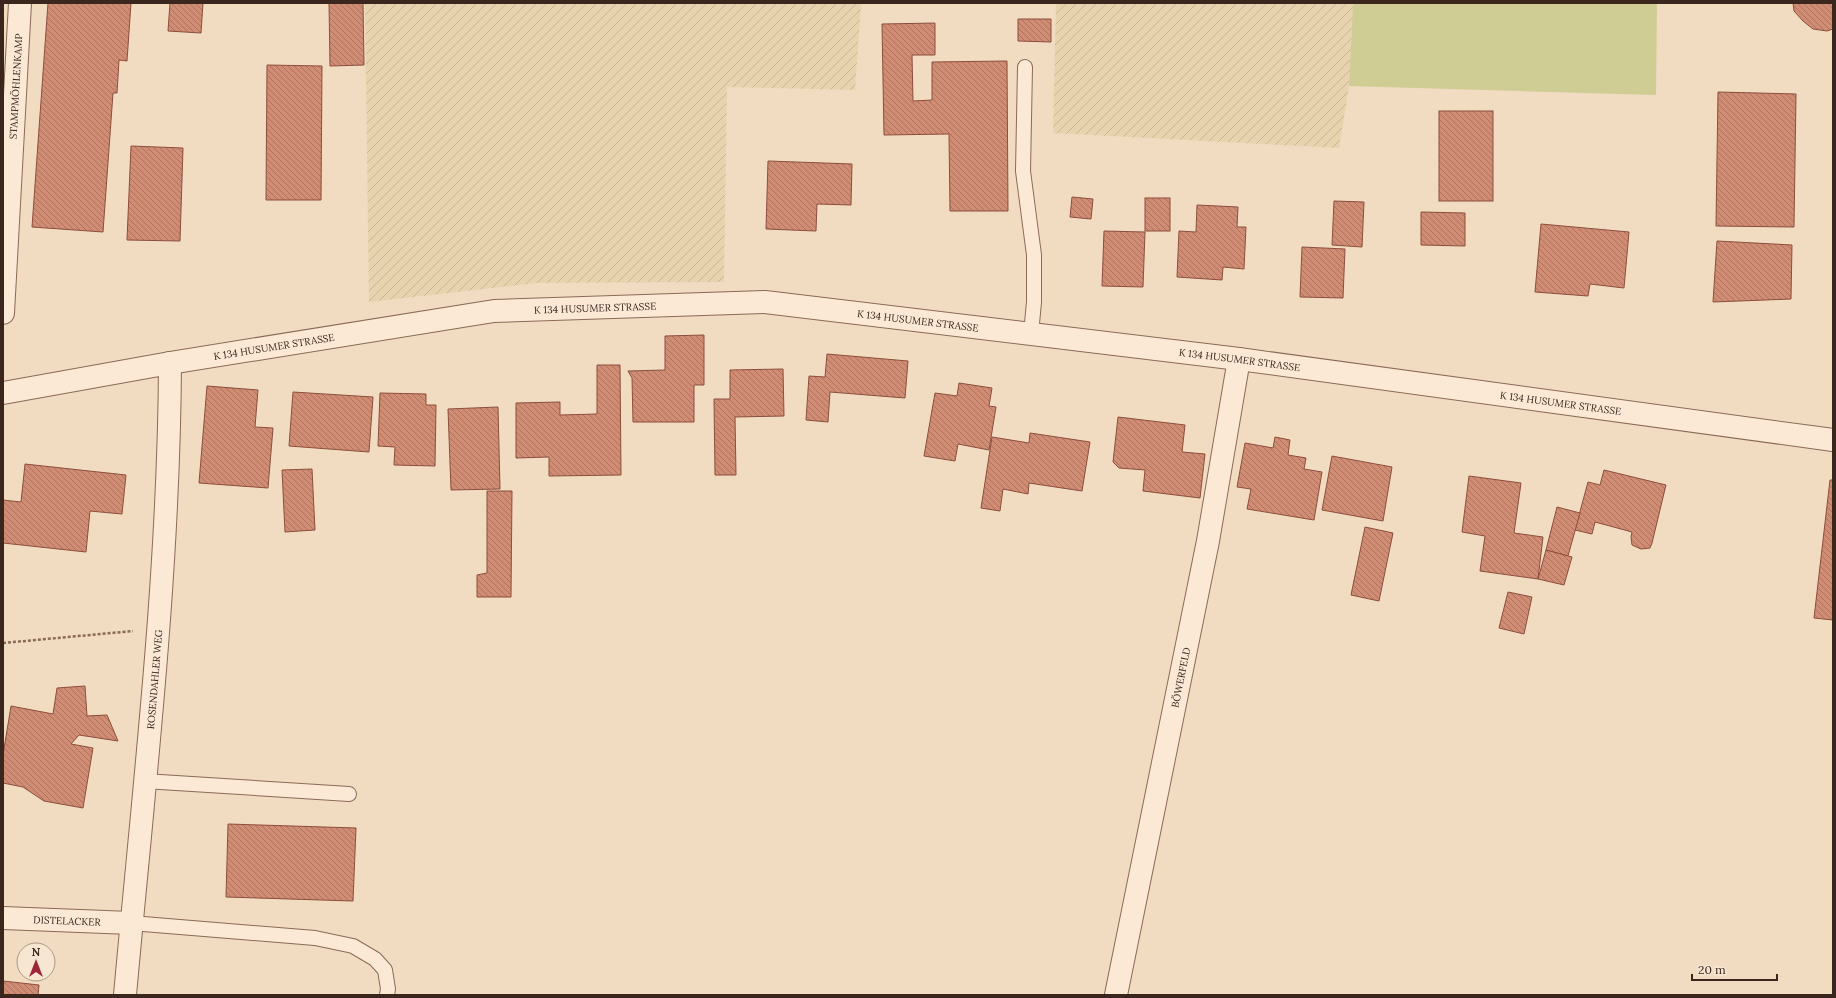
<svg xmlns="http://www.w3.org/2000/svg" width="1836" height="998" viewBox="0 0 1836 998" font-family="Lora,serif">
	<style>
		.farmland { fill: url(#farmland-furrows) }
		.green { fill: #cfcd94 }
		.building { fill: url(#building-back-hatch); stroke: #8c4e3c }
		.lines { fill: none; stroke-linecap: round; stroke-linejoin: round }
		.service-casing { stroke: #8b6a57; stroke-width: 16 }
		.minor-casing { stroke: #8b6a57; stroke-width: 24 }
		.tertiary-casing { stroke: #8b6a57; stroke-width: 24 }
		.path { stroke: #8b6a57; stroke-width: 2.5; stroke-dasharray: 3 2; stroke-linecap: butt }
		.service { stroke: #fbe9d5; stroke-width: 14 }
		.minor { stroke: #fbe9d5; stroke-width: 22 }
		.tertiary { stroke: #fbe9d5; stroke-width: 22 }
		.labels { text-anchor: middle; stroke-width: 3; stroke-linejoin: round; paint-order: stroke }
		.street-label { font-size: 10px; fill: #3a261d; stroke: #f7e6d1 }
	</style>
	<defs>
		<pattern id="farmland-furrows" width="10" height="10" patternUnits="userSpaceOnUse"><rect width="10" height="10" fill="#e7d4ae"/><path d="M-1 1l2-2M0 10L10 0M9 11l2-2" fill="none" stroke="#c7b695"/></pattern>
		<pattern id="building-back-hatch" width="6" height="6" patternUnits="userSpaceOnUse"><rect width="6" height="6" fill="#d18c74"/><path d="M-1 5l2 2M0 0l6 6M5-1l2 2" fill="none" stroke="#ab725f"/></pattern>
	</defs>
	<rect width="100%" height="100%" fill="#f1dbc1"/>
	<g class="farmland">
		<polygon points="365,3 861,3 855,90 727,87 724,282 537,283 369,302"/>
		<polygon points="1056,3 1353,3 1349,86 1339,148 1053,133"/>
	</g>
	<polygon class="green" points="1353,3 1657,3 1656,95 1349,86"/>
	<g class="building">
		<polygon points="48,3 131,3 127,61 119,60 117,93 113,93 103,232 32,227"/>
		<polygon points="170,3 203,3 201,33 168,31"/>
		<polygon points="329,3 363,3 364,65 330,66"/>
		<polygon points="1793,3 1833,3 1833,29 1827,31 1813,29 1803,21 1794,11"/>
		<polygon points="1018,19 1051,19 1051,42 1018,41"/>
		<polygon points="935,23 935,55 912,55 913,101 932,100 932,62 1007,61 1008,211 950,211 949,134 884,135 882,24"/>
		<polygon points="267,65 322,66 321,200 266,200"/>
		<polygon points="1718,92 1796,94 1794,227 1716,226"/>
		<rect x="1439" y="111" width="54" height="90"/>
		<polygon points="131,146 183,148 180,241 127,240"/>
		<polygon points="768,161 852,164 851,205 817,204 816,231 766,229"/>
		<polygon points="1072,197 1093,199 1091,219 1070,217"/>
		<rect x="1145" y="198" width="25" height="33"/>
		<polygon points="1334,201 1364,202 1362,247 1332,245"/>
		<polygon points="1197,205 1238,207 1237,227 1246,227 1244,269 1223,267 1222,280 1177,277 1179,231 1196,232"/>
		<polygon points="1421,212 1465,213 1465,246 1421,245"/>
		<polygon points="1541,224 1629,232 1624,288 1590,284 1588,296 1535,292"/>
		<polygon points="1104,231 1145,232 1143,287 1102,286"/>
		<polygon points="1717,241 1792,245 1791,299 1713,302"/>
		<polygon points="1302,247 1345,249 1343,298 1300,297"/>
		<polygon points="704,335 704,385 694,385 694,422 633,422 632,378 628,371 665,370 665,336"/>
		<polygon points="827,354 908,361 905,398 830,392 828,422 806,420 809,376 825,377"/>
		<polygon points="597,365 620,365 621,475 549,476 549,457 516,458 516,403 560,402 560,415 597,414"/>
		<polygon points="783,369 784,416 735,417 736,475 715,475 714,399 730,399 730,370"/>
		<polygon points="959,383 992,388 989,406 996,407 989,450 958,444 955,461 924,456 935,393 957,396"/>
		<polygon points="207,386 258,390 255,427 273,428 268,488 199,483"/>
		<polygon points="293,392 373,397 369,452 289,446"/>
		<polygon points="380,393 426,394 426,405 436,405 435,466 394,465 395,447 378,446"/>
		<polygon points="498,407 500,489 451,490 448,409"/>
		<polygon points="1118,417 1185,425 1182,452 1205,454 1200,498 1143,491 1145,470 1119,468 1113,462"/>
		<polygon points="1030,433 1090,442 1082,491 1029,483 1028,494 1003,489 1000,511 981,508 992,437 1029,443"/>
		<polygon points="1275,437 1290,440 1288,455 1306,458 1304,469 1322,472 1314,520 1247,509 1251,489 1237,487 1245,443 1273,448"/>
		<polygon points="1332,456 1392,467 1383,521 1322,510"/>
		<polygon points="25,464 126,475 122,514 90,511 86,552 3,543 3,500 21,502"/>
		<polygon points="312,469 315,530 285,532 282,470"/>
		<polygon points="1604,470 1666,485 1652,543 1650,548 1641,549 1632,545 1631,537 1632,532 1595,522 1592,534 1575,530 1588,482 1600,485"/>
		<polygon points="1469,476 1521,483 1514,533 1543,537 1538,579 1480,571 1485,536 1462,532"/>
		<polygon points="1830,480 1833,480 1833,620 1814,618"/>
		<polygon points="487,491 512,491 511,597 477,597 477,575 487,573"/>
		<polygon points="1557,507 1580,513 1568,556 1546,550"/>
		<polygon points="1365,527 1393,533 1379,601 1351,595"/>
		<polygon points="1546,550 1572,557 1564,585 1538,579"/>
		<polygon points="1508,592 1532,597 1524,634 1499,628"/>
		<polygon points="85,686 87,716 107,715 118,741 79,735 71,744 93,748 83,808 44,801 23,787 3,783 3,755 11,706 53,714 57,688"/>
		<polygon points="228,824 356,828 353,901 226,897"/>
		<polygon points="3,981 39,985 38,995 3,995"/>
	</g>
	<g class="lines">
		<g class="service-casing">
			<g id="service">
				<polyline points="1025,67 1023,171 1034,255 1034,302 1031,334"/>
				<polyline points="144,781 349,794"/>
				<polyline points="131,923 315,938 353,946 375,959 385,970 388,989 387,995"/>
			</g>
		</g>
		<g class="minor-casing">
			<g id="minor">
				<path id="s1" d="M3 313 20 3"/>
				<path id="s2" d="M3 918 131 923"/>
				<path id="s3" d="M1116 995 1208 541 1239 359"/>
			</g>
		</g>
		<g class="tertiary-casing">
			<g id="tertiary">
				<path id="s4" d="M3 393 170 363 494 311 765 302 1239 359 1833 440"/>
				<path id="s5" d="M125 995C144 785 169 575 170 363"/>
			</g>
		</g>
		<polyline class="path" points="3,643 133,631"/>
		<use href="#service" class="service"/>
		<use href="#minor" class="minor"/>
		<use href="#tertiary" class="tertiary"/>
	</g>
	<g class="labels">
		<g class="street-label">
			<text dy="4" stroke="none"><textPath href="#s1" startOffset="227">STAMPMÖHLENKAMP</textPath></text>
			<text dy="4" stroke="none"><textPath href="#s4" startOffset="599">K 134 HUSUMER STRASSE</textPath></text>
			<text dy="4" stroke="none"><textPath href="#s4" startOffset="923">K 134 HUSUMER STRASSE</textPath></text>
			<text dy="4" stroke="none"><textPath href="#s4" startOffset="275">K 134 HUSUMER STRASSE</textPath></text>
			<text dy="4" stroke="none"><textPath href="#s4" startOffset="1247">K 134 HUSUMER STRASSE</textPath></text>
			<text dy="4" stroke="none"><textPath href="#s4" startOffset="1571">K 134 HUSUMER STRASSE</textPath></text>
			<text dy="4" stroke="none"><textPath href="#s3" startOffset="324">BÖWERFELD</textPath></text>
			<text dy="4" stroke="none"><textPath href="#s5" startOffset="317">ROSENDAHLER WEG</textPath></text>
			<text dy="4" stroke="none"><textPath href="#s2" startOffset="64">DISTELACKER</textPath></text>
		</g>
	</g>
	<rect width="1836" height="998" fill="none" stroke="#3a261d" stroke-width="8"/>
	<g transform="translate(36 962)"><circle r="19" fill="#f7e6d1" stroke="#ab9989"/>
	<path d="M0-3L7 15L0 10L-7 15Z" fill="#9e2438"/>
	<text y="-6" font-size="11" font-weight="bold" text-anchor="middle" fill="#3a261d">N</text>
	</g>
	<path d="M1692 974v6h85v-6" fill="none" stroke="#3a261d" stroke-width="2"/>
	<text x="1698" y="974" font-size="12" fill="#3a261d" stroke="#f7e6d1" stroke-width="3" paint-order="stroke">20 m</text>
</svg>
